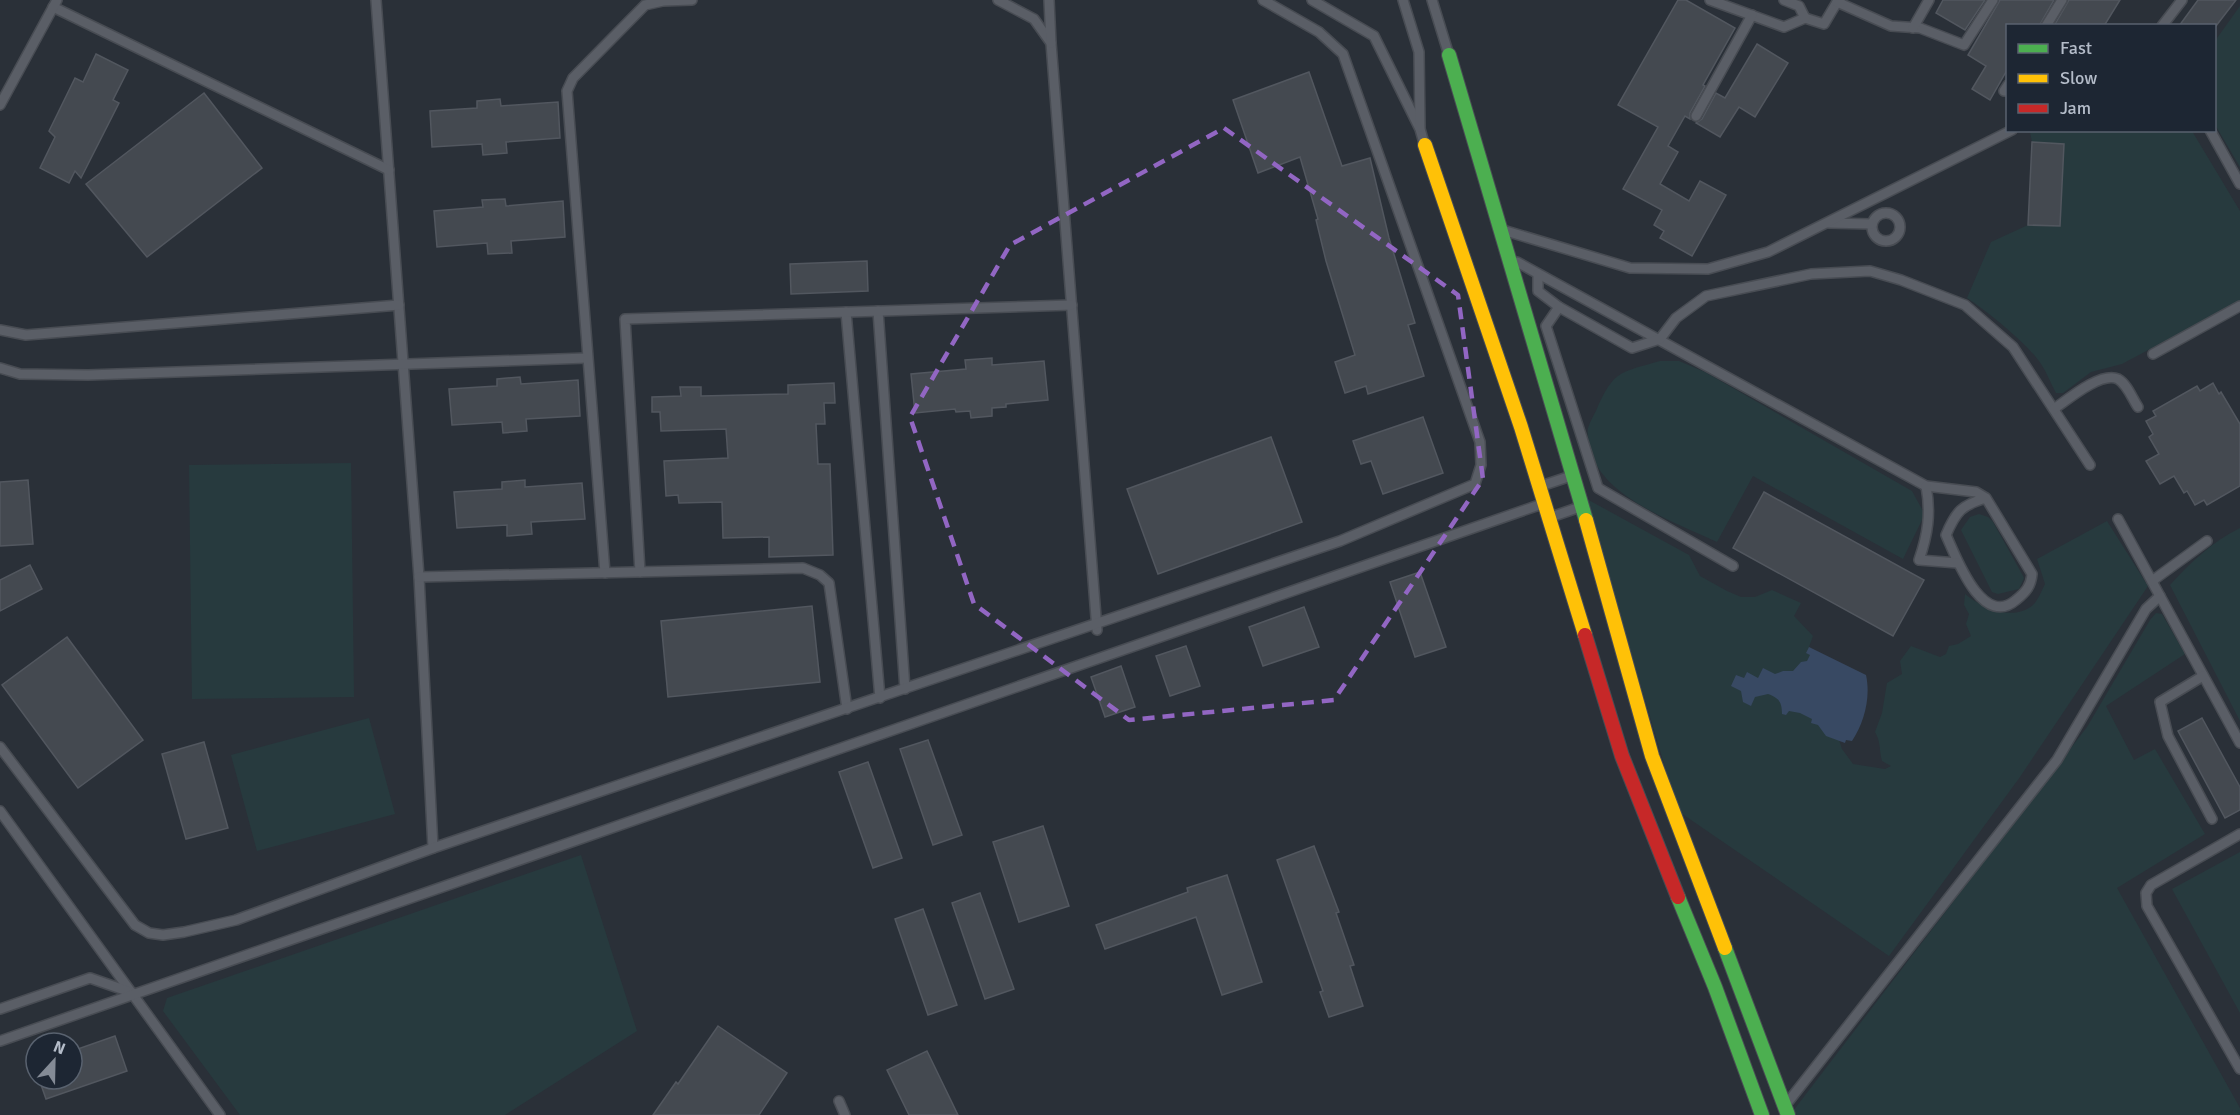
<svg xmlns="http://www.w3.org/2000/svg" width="2240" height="1115" viewBox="0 0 2240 1115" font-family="Signika,sans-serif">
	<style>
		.green { fill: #273a3e }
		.water { fill: #384963 }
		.building { fill: #444950; stroke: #52575f; stroke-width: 1.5 }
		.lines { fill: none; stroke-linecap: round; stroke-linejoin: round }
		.lane-casing { stroke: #484c53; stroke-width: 12 }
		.fast-casing { stroke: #484c53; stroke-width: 16 }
		.slow-casing { stroke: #484c53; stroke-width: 16 }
		.jam-casing { stroke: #484c53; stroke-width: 16 }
		.lane { stroke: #5a5e66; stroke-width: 9 }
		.fast { stroke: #4caf50; stroke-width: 14 }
		.slow { stroke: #ffc107; stroke-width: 14 }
		.jam { stroke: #c62828; stroke-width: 14 }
		.marked { fill: none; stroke: #9266c3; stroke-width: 4.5; stroke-dasharray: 12 8; stroke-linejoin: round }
	</style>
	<rect width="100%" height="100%" fill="#2a3038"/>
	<g class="green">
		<polygon points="2240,6 2240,167 2214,123 2215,41"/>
		<path d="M2034 131H2192L2240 211V301L2122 364 2091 372 2063 393H2056C2051 384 2047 373 2041 364 2028 344 1988 312 1967 298L1991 242 2028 225 2060 226 2064 144 2032 142 2030 132Z"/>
		<path d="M1660 361H1679L1705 372 1912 491 1923 511V518L1903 559 1753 476 1717 542C1675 522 1594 495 1589 442 1588 437 1587 432 1588 428 1590 422 1593 416 1596 411 1614 370 1619 373 1660 361Z"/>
		<polygon points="351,463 354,697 192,699 189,465"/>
		<path d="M1585 498 1689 555 1700 576 1727 591 1741 597H1755L1772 590 1801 603 1794 616 1813 636 1809 647 1842 749 1853 764 1885 769 1891 766 1882 761C1879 750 1881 742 1875 732L1882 713 1887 683 1902 674 1900 661 1911 646 1940 657 1946 654 1949 646 1958 644 1971 636 1966 624 1969 614 1964 605 1965 594C1982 608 2013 622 2033 605 2038 600 2042 590 2045 584L2037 559 2107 521 2148 586 2020 777 1889 956 1678 811Z"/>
		<polygon points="1979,514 1988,517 1993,522 2022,574 2024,578 2019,589 1998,594 1992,592 1961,530 1970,517"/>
		<path d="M2240 528V721L2170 585C2191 562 2212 542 2240 528Z"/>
		<polygon points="2156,613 2162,614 2185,654 2106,706 2134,760 2155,749 2205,834 2117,888 2240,1108 2240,1115 1794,1115 1793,1111 2087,727 2150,620"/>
		<polygon points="369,718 395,814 257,851 231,755"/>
		<polygon points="2240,852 2240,1013 2172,889"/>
		<polygon points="581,855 637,1031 505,1115 240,1115 163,1011 167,998"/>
	</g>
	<path class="water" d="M1809 647 1866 675C1871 698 1864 723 1852 741L1846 740 1845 743 1826 736 1818 725 1811 723 1812 719 1800 713 1789 711 1786 715 1782 714C1782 702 1779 698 1768 694L1755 697 1751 706 1743 702 1741 691 1731 686 1736 675 1744 678 1747 672 1758 678 1763 668 1775 674 1783 671H1793L1801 662 1807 661 1810 655 1806 653Z"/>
	<g class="building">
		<polygon points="1678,0 1686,0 1735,28 1703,85 1705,86 1690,113 1690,119 1685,116 1668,146 1678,152 1660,184 1689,201 1700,181 1726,195 1692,256 1660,238 1664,231 1654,225 1662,210 1623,189 1658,127 1618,105"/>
		<polygon points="1943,0 1985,0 1965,30 1936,13"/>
		<polygon points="2000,0 2054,0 2039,26 2007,26 2007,70 1990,100 1972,89 1986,66 1968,55"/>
		<polygon points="2069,0 2120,0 2104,26 2054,26"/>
		<polygon points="2198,0 2236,0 2216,26 2179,26"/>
		<polygon points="1757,44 1788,63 1755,117 1739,107 1720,137 1696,123 1702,119 1716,93 1725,98"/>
		<polygon points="96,54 128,70 113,100 119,103 81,178 75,171 69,183 40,168 55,137 49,131 75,78 83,82"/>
		<polygon points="1309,72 1342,166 1370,158 1389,238 1415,323 1408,325 1424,376 1368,394 1366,386 1345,393 1335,362 1355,355 1326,261 1316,220 1318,219 1300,157 1258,173 1233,100"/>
		<polygon points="204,93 262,168 147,257 86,184"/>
		<polygon points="500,99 501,106 558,102 560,138 506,142 507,153 483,155 482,144 432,147 430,111 477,108 477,101"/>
		<polygon points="2032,142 2064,144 2060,226 2028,225"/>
		<polygon points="505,199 506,206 563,201 565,237 511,241 512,253 488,254 487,243 437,247 434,211 483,207 482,200"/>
		<polygon points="867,261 868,291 791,294 790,264"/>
		<polygon points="992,358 992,365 1044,361 1048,400 1006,404 1006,407 992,408 992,416 971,418 970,411 956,412 955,409 915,413 911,374 966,369 965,360"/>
		<polygon points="520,377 521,384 578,380 580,416 526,419 527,431 503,433 502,422 452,425 449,389 497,386 497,379"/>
		<polygon points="834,383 835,403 824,403 825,424 816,424 818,464 830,464 833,555 769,557 769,537 723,538 722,502 679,503 678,495 666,496 664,461 728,458 726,429 661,431 660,412 652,412 652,397 681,396 680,387 701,387 701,396 788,394 788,385"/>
		<polygon points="2213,383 2219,394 2221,392 2240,424 2240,486 2207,505 2204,500 2195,505 2187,491 2184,493 2174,476 2160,484 2146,461 2159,454 2149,437 2153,434 2146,421 2156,416 2153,411 2197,386 2200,391"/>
		<polygon points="1423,417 1443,473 1383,494 1371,461 1361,464 1353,441"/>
		<polygon points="1271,437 1302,522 1158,574 1127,489"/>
		<polygon points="28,480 33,544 0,546 0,482"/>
		<polygon points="525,480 525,487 582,483 585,519 531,522 532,534 507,536 507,525 457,528 454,492 502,489 502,482"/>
		<polygon points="1764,492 1924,580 1893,636 1733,548"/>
		<polygon points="30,565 42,589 0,611 0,580"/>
		<polygon points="1420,572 1446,647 1415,657 1390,582"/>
		<polygon points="812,606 820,682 668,697 661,621"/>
		<polygon points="1304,607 1319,647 1263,666 1249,627"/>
		<polygon points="67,637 143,740 78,788 2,685"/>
		<polygon points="1186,646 1200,686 1170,696 1156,656"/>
		<polygon points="1121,666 1135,707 1105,717 1091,677"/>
		<polygon points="2202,718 2240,787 2240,810 2225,818 2178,731"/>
		<polygon points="928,740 962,835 933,845 900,749"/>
		<polygon points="204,742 228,828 186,839 162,754"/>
		<polygon points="868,762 902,858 873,868 839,772"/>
		<polygon points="1043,826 1069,906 1019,922 993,842"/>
		<polygon points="1314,846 1339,912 1336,913 1354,965 1350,966 1363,1006 1329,1017 1320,992 1323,991 1277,860"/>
		<polygon points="1227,875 1262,982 1222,995 1196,917 1105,949 1096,925 1188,892 1187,888"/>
		<polygon points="980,893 1014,989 985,999 952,903"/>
		<polygon points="923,909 957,1005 928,1015 895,919"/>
		<polygon points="718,1026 787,1073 759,1115 653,1115 676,1082 678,1084"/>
		<polygon points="115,1036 127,1071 46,1099 39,1079 72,1079 72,1051"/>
		<polygon points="927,1051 958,1115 909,1115 887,1070"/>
	</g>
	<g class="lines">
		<g class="lane-casing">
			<g id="lane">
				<polyline points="376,0 419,577 433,848"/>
				<polyline points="998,0 1034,19 1051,43 1097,630"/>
				<polyline points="1049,0 1051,43"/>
				<polyline points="1312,0 1374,36 1420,129 1424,143"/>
				<polyline points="1403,0 1419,52 1420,127"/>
				<polyline points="1432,0 1448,52"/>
				<polyline points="1710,0 1784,27 1805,18 1824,24 1837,2 1840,0"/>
				<polyline points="1784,0 1799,6 1805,18"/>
				<polyline points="1837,2 1891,26 1920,28 1964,45 1993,0"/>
				<polyline points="53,7 389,170"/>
				<polyline points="2046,26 2062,0"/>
				<polyline points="2162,26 2182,0"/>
				<polyline points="1913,28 1929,0"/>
				<polyline points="2004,91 2008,85"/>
				<polyline points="0,105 57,0"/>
				<polyline points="1696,116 1752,15"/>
				<polyline points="2210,130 2240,184"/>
				<circle cx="1886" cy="227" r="14"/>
				<polyline points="1828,223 1872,224"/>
				<polyline points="1506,231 1630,268 1708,269 1768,252 2012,130"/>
				<path d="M1517 262 1926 486 1976 492 1986 498 2032 574C2031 586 2026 592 2016 600 1982 629 1956 557 1946 535 1956 511 1962 505 1986 498"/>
				<polyline points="1538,274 1538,291 1559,307 1632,348 1660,339 1676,318 1706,296 1811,274 1870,271 1901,280 1965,305 2013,347 2090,465"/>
				<polyline points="1559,307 1546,326 1598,488 1733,566"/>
				<polyline points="878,311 905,689"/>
				<polyline points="846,312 880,698"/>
				<polyline points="0,330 26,335 399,305"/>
				<polyline points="2153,354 2240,306"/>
				<polyline points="0,368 20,374 88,375 587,358"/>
				<path d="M2054 409C2067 400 2101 371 2118 379 2127 384 2132 398 2138 407"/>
				<polyline points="1541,486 1571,476"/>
				<path d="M1926 486C1931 513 1928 534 1919 560L1958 563"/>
				<polyline points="1551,517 1580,507"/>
				<polyline points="2118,519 2240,743"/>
				<polyline points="640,572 625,319 1072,305"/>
				<polyline points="605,573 567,91 573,78 645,5 663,1 692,0"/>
				<polyline points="419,577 803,568 820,575 829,583 847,709"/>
				<polyline points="2152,581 2207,541"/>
				<polyline points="2203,676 2160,702 2168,736 2212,819"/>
				<polyline points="0,747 135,925 149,933 163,935 184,932 236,920 433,848 1340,541 1475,484 1481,465 1480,442 1343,54 1319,32 1263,0"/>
				<polyline points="0,811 220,1115"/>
				<polyline points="2240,834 2151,885 2146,893 2147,906 2240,1069"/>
				<polyline points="0,1009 90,978 133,993"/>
				<polyline points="0,1041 1542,504"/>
				<polyline points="839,1101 845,1115"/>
				<polyline points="1788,1102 2057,760 2146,609 2160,596"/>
			</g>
		</g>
		<g class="fast-casing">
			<g id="fast">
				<polyline points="1449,55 1586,520"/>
				<polyline points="1678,897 1715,987 1762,1115"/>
				<polyline points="1725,948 1788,1115"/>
			</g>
		</g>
		<g class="slow-casing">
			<g id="slow">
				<polyline points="1425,145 1521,427 1585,635"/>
				<polyline points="1586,520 1652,756 1725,948"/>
			</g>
		</g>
		<g class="jam-casing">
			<polyline id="jam" points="1585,635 1622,756 1678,897"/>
		</g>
		<use href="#lane" class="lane"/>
		<use href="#fast" class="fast"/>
		<use href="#slow" class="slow"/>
		<use href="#jam" class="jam"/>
	</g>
	<path class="marked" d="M1224 128 1458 295 1483 479 1334 700 1129 720 974 604 910 417 1010 245Z"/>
	<rect x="2006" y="24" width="210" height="108" fill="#1d2633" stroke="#59626f" stroke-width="1.5"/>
	<rect x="2018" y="44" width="30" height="9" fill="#4caf50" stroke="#59626f" stroke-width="1.5"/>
	<text x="2060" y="54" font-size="18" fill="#b4bcc9">Fast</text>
	<rect x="2018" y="74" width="30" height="9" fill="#ffc107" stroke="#59626f" stroke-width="1.5"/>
	<text x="2060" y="84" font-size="18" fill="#b4bcc9">Slow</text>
	<rect x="2018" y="104" width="30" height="9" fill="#c62828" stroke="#59626f" stroke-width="1.5"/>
	<text x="2060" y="114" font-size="18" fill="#b4bcc9">Jam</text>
	<g transform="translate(54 1061) rotate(22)"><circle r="28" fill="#1d2633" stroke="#59626f" stroke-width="1.5"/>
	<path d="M0-4.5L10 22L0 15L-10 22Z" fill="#848b96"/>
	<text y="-9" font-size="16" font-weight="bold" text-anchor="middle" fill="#b4bcc9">N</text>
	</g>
</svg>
